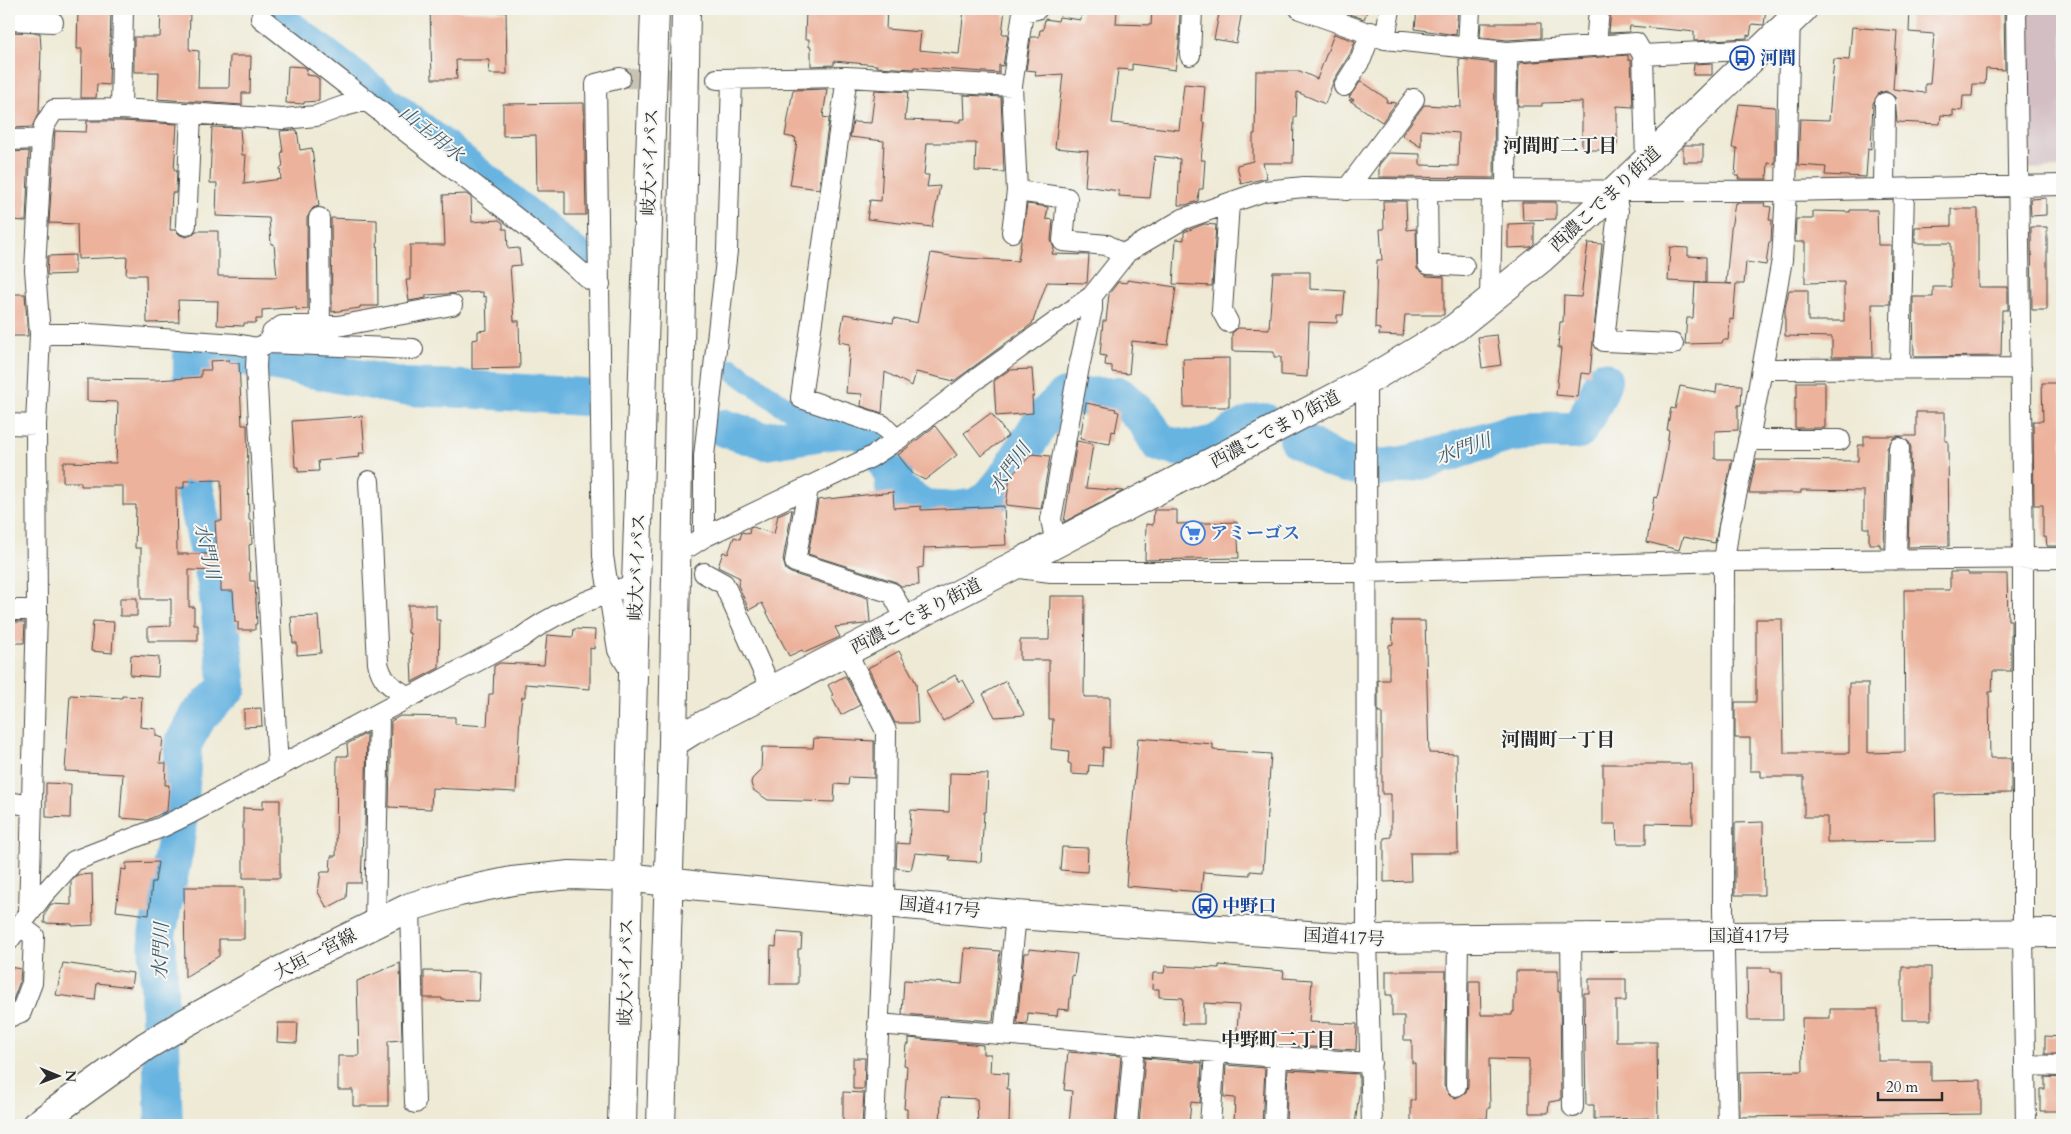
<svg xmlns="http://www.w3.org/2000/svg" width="2071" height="1134" font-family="Cardo,'Noto Serif JP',serif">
	<rect width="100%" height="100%" fill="#f6f6f2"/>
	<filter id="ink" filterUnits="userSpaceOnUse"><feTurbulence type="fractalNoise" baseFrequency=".02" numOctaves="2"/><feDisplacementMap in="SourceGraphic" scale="10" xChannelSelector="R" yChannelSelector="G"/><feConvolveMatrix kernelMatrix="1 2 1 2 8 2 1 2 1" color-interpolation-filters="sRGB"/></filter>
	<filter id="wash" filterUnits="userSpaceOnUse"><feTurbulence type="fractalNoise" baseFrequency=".0096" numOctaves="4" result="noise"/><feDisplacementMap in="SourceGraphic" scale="20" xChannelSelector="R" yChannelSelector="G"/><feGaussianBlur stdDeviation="1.12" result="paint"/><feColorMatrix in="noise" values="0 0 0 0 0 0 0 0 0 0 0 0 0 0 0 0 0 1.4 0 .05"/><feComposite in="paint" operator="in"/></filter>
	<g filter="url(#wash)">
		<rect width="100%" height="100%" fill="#eeead5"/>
		<path fill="#d2bec3" d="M2026,9h36v159l-40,1z"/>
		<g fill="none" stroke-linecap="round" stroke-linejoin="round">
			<path stroke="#68b4e1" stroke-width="22" d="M276,9l183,142 129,106
				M732,369l50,36 54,25"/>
			<path stroke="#68b4e1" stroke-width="38" d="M724,428l41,13 71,-11h23l17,10 17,36 1,12 30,20 31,2 21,-3 15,-10 13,-16 40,-64 21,-20 54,-1 25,22 15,25c16,4 34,9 51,3 19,-7 33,-23 54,-24
				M1298,440c14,7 29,19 44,23 55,15 105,-12 156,-26 25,-8 54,-6 80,-6 11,-16 19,-32 25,-51
				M164,1125l-7,-190 18,-87 5,-43 3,-61 16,-29 29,-28 -11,-99 -24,-107 -2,-23 1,-106 64,6 147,29 61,2 119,8"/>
		</g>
		<g id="blocks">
			<path fill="#ecb29b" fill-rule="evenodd" d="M78,9h33l-2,76 -12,-1 -1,14h-15l1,-49h-5z
				M161,9l29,1 -1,38 1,2 9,1 -1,37h31l1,-32h21l-1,37h-8v12l-84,-6 1,-27h-25v-35h26z
				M430,9h28v2l48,1 1,62h-18l1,-14h-34l1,19h-25z
				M806,9h81l-1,20 35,3 -2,18 40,4 5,-45h41l-3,25h6l-5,32 -4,-1v8l-85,-6v2l-37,-2v-2l-43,-4v4l-23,1v-19h-2v-8h-4z
				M1082,9h35l-1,15 35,1 1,-16h28l-1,35 -4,26 -43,-6v6l-14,-1 -6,54 67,7 5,-46 21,2 -3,36 3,1 -4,37h4l-2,29h-4l-1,12 -12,4h-8l2,-46 -25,-3 -5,42 -31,-2v-5l-34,-5 3,-35 -33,-3 8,-74 -28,2 1,-5 -10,-1 5,-33h8l1,-7h3l2,-11 13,2 1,-4 22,3z
				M1220,9l22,2 -6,32 -22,-4z
				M1340,9h28l-4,10 -24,-8z
				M1417,9h41l-2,26 -41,-6z
				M1611,9h155l-2,16 -12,-1 -2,12 -3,-1v3l-53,3v-9l-8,-1 -56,-5 -1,6 -20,1z
				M1910,9h94l1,61 -19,-1 -1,15h-12l-1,12h-9l-1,15 -9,-1v6l-12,-1 -1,9 -43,-2 -2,-25 -9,-6 -7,2 -6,10 -2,46 -3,-1 -2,29 -41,-2 1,-8 -28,-2 2,-46 29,1 5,-61 15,1 3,-33 45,4 -4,58 32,4v-9h5l4,-50 -25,-2z
				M1481,23h60v15l-34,2 -27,-3z
				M9,32l31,1 1,15 -2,64 -7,15 -19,1 -1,-50h-3z
				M1334,34l21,7 -5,13 -16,26 -9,24 -28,-12 -1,25h-2l-1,46h-30l4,15 -26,6 -4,-19 16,-4v-27h2l1,-63h44l17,8z
				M1628,55v5h3l2,47 -16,-1v39h-2v5h-33v-48l-40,1v3h-24l1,-43z
				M1459,59l36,4 -1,115 -115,-1v-12l10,-12 31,1v11l38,1 1,-33 -38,-3v17l-19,-12 22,-30 37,2z
				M1712,63v12h-19l1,-11z
				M288,66l16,1 3,2 -1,6 9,1 4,3v22l-15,1v2l-18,-1z
				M1361,81l26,18 -1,3 10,1 -14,19 -33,-22h5l-5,-3z
				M827,89l-4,28 6,1v2l-10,69 -29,-4 7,-43h-2l1,-4 -11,-2 8,-46z
				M875,90l33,2 -3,28 56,2v-3h4l-1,-24 37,2 3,75 -29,-1 1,-28h-49l-3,32h5l-2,12 13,-1 -8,41 -65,-8 3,-19 11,1 3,-60 -34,-4 3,-15 18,1z
				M584,103l2,112h-21v-24h-28l-1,-56 -33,1v-32z
				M1739,104l36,3v57l-7,-1 -1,16h-29l1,-3h-4l2,-28h-5z
				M87,121h34l56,3 -3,46h3l-1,23h-4l-2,37h5l5,5 6,2 6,-2 4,-4h22v45l59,1 -3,-33h-3l-2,-26 -53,-2 1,-33h-7l2,-56 28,1 2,27h4l-2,29 37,-5 -1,-11 3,-1 -2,-14 2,-1 -3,-21 17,-1 3,20 12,-2 7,58 -6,2 -6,10 1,91 -12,1v-3l-34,3v9h-6v4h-12v3l-27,-1 1,-24 -40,-1 1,22 -32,1 -1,-48h-20l1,-18 -49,2 -1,-35 -28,-1 6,-92 31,1z
				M1685,145h18v17h-20v-15z
				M29,151l-3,70 -17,-1v-55h2l1,-13z
				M466,194l5,3 1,25 27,-2 4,3v6h4l1,20 11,-1 2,17 -11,1 4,55h5l1,47 -48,1v-29l6,-1v-8l9,-1 -1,-34 -3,1v-5l-57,3v3l-17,3 -3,-21h4v-35h35l-2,-50z
				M2046,198v17l-15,1 -1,-17z
				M1383,201h23l1,29 9,-1 1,40 10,7 17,1v38h-39l-2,21 -24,-1 1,-6 -5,-1 2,-68h5l-2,-31h4z
				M1522,202h34v17l-33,1z
				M1735,203h30l-1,3 7,1 -2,13h3l-1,22h-2l-3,23 -20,-3 -2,22h-8l-3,36 -3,-1 -2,21h-5l-1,3 -37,1 2,-26h6l2,-35 37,1 -6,-1 5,-54z
				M1027,204l21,3 -2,12 7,1 -2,20 3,8 -2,6 37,1 -2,28 -40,-1 -15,42 -78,57 -38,-9 -4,14 -27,-14 -3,41 -21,-7 1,-12 -16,-1 4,-49 -11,-2 5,-28 49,9 1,-5 23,5 14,-70 33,5 54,3z
				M1951,209h27v78h30v23h-6l-1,46 -87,1 -1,-60h20v-10h18v-44h-36v-16l36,-1z
				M1850,210h27l1,35h13l-1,59h-18l1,53h-41v-20l-47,-1v-28l4,-18h19v31h36v-39l-39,1v-41h-10l1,-23h17v-8l37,1z
				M331,218l46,2 1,86h-18v2l-28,4z
				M1534,223v21l-3,3 -23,1v-24z
				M1204,224l12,1 -4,61 -39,-2 3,-45 8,1v-8z
				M2031,227h16v83h-15z
				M1588,243l14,1 -12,130 -9,-1 -3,24 -22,-2 5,-47h-3l2,-26h3l1,-26 17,1z
				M1670,247l18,1v8l18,1v26l-38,-2z
				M75,255v19l-28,1 1,-19z
				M1273,272h37v17l35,2 -2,24h-6v8l-28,-1 -2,55 -26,-2v-18h-7v-5l-42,-1v-18l6,-5 31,1z
				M1127,280l49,7 -8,58 -36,-4 -3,33 -17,-2v-6l-7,-1 1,-9 -6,-1 3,-34h3l3,-27 9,-12 9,1z
				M9,294h16l3,42h-19z
				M1497,335l4,30 -19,3 -4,-31z
				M1229,358v49h-45l-1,-48z
				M229,360v3h10l3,62h5l2,95h2l1,24 -3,1 1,36h5l2,43h-2v6h-17v-8h-3l-2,-31h-12v-20l-32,-1v37h5v18h4v16h-50v-14l23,-1v-27h-30v-51h-6l1,-43h-13v-19h-42v-4h-18v-20l53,1 2,-61 -31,-1v-22l70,1 44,-3v-7h10l-1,-9zM221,480l1,41h-7l2,33h-40l-1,-66h8v-7z
				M1032,369l2,28 -2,-1 1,17 -37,3 -2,-35 15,-11z
				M1797,382h28v46h-30v-30l2,-1z
				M2042,383h20v163h-15l-1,-9h-3v-32h-9l-1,-84h10z
				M1717,384l25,1 -1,20h-3v25l-23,1v28h17l-17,84 -32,-6 -4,13 -32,-8 7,-45 3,1 9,-43 3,-25h-2l4,-22 4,1 5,-23 36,7z
				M1086,403l30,6 -1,2 4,1 -4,20 -3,-1 -2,13 -30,-5z
				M1916,412h29v29h3l1,105 -41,1 3,-99 -2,-6 -9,-6 -7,2 -6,10 -3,99h-4v-3h-11v-16h-5v-37l-63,-1v3h-52l7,-33 102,1v-16h6v-9h52z
				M991,413l17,23 -27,20 -17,-23z
				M362,416l3,37h-6l1,4 -42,4 1,10 -21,1v-5h-3l-3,-46z
				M935,426l22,29 -32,25 -12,-6 -15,-19z
				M1077,441l16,3 -7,44 37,3 -59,31z
				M1032,454l18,2 -9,53 -35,-4 4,-28z
				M893,492l1,16 27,-2v4l83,-4 2,39 -82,3 -1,19 -5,1 1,17 -18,1 -5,-4 -88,-28 10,-54z
				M789,510h3l-9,50 3,10 5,3 77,25 2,24 -5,2 -30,3 5,10 -36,16 -2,-3 -13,6 -27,-53 -13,7 -11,-25 2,-7 -22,-11 5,-15 5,2 6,-17 6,2 2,-7 7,2 1,-6 3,-1 21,7 4,-19z
				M1154,510h23v14l60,-2 2,36 -94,2 1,-36 7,1z
				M1950,572h18v2h39l1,46h3v51h-18l-1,21h-3l1,66h21v35l-76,1 1,47 -109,1v-25h-23v-40h-43v-6h-11v-33h-15v-36h21v-83h26l2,134h65v-70h19v70l37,-1 -1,-162h46z
				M1050,596h35l-1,101h26v51l-7,-1 -1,19 -13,-1 -1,10 -17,-1v-10l-3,-1 1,-12 -18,-2 2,-30h-4v-59h-29v-20h29z
				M120,598h17v18h-17z
				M408,605h28v15h4l-1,48 -27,14 -2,-49h-2z
				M318,616l3,37 -24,2v-12h-4l-2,-26z
				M93,621l21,1 -2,31 -21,-2z
				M1392,621h33l4,132 28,1 1,99h-48l1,28 -27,1v-44l7,-1v-43h-9v-82h-4v-32h11v-35l4,-1z
				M9,622h16l-1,21h-15z
				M574,629l21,1 -1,19 -4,-1v41l-65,-5v13h-3l-2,16 -4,79 -84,-4 -1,21 -42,-2 2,-86 9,-5 55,1v7l32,2 2,-32h4l1,-28 6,-3 44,2 3,-30 26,2z
				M899,651l17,32 2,40h-23l-27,-55z
				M131,655l28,2 -1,20 -28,-2z
				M955,675l4,7 4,-2 12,22 -32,19 -17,-29z
				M845,676l15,29 -19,10 -10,-19 2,-1 -5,-10z
				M1006,681l19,34 -30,2 -12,-23z
				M70,695l52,3v-2l20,1 -2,30 16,2v7l7,2 -3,25h6l-1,22h4l-2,26 -20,9 -27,-2 3,-44 -58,-3z
				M261,708l1,18 -18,1v-18z
				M367,733l-2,93 -2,7 -2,50h-14l-1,15 -19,10 -9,-16 3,-20h9l1,-16h5l1,-100h11l-1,-12z
				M814,738l60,3v37l-25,-1 -1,8 -13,-1 -1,18 -66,-2 -15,-10 -2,-7 1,-4 9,-9 1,-23 51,1z
				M1138,738l75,6v6l58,4 -8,118 -13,-1v4l-47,-3 -2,20 -75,-6z
				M1603,764h89l1,60 -47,-1v21h-29l-1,-20h-13z
				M950,773l38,1 -2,38h-2l-3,50 -32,-2 1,-4 -35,-3 -4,17 -15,-2 1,-25 12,1 2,-34 38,2z
				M46,783l25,1 -1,34 -24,-1z
				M263,800h17v78h-37v-70l20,1z
				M1763,822l1,73h-29v-72z
				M1062,847l26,1 -1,24 -27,-2z
				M158,862l-3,20h-3l-3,33 -33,-4 5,-42 5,1v-7z
				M92,874l1,51 -21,1v-2l-28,-1 1,-10 6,-9 20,1v-23l6,-7z
				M184,887h60v52h-25v17l-34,21z
				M777,932l25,2 -1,15h-3v35h-28l1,-38 5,1z
				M965,948l35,3 -7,70 -91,-7 2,-34 58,4z
				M1029,949l48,5 -3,22 -2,-1 -3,35 -11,-1 -1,7 -29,-3 -1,11 -10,-1 7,-70h5z
				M63,963l70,10 -2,14 -34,-4 -2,17 -39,-5z
				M400,963l2,77 -14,1v65h-35v-16h-15v-34h21l-2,-75z
				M1219,965l65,6 -1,7 29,2 -3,42 48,2 -1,26 -120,-8 3,-37 -35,-2v21h-22l1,-26 -24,-1v-8h-7l1,-16h11l1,-7 54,2z
				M9,967l12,2 -1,12 -8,22 -3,1z
				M1902,967h29v53h-29z
				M1747,968h24v4h11l1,48h-35z
				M424,971l56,1 -1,29 -37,-1v-2h-18z
				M1386,971h60l-2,115 6,10 6,2 10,-6 2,-6 1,-105h11l1,34h31v-3h2v-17h2v-24h42v21h2l1,108 -12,2 -1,11h-19v-53l-40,-1 1,49h-2l-1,11h-14v4l-62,-1v-22h4v-37h-3v-23h-8v-24h-12v-21h-6z
				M1589,979h37v22h-10v41h41l1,76 -64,1v-14h-8l-2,-112h5z
				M1830,1009h48v52h53v20l50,-1v34l-241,3 -1,-45 64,-1 -1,-53h28z
				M278,1023h20l-1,20 -20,-1z
				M2045,1036l17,1v17h-17z
				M909,1038l74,7v9h8l-1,18 18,1 -1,16h3l-1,36h-31l-1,-26 -36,-2 -1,28h-33v-16h-3l3,-43 -3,-1 2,-20 3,-1z
				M1068,1052l53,4 -6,69h-46l3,-34 -8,-1z
				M853,1058h12l-1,31h-11z
				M1145,1058l57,5 -2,40 -9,-1 -2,23h-50z
				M1226,1065l39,3 -3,57h-28l1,-27 -11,-1z
				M1288,1070l71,4v19l-4,32h-69z
				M2045,1077l17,1v33h-22v-22h5z
				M843,1092l21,1 -2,32h-19z"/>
		</g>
	</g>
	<g filter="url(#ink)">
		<use href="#blocks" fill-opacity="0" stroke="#484844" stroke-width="1"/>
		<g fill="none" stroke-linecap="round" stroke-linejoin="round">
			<path stroke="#c7c4b3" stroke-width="20" stroke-dasharray="20 10" stroke-linecap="butt" d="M620,78l97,1"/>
			<g stroke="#484844" stroke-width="22">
				<path id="street" d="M1300,9l85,30 122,13 -1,139
					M2016,9l7,549v375l3,192
					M261,18l277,217 51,44 11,5
					M9,20l44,2
					M1385,39l5,-30
					M1468,46l2,-37
					M1596,46l3,-37
					M1507,52l129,-9 7,12 119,-6
					M1190,55l2,-46
					M1643,55l3,106
					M847,77l-46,321 81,27 15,15
					M620,78l-24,6 7,472 15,94 15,25
					M717,79l130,-2 165,9 5,105 50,7 -4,43 44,4 17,11
					M1012,86l11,-74 14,-3
					M1344,86l17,-27 10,-27
					M121,109l2,-100
					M42,139l2,-13 10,-16 67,-1 162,10 33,-3 28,-10 23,-6
					M9,140l33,-1 -7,131 5,64 -4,91 1,185 -8,303
					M1884,189l1,-86
					M1346,190l68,-91
					M1427,190l1,74 36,2
					M1615,191l3,20 -14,130 69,3
					M319,218l1,108
					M186,225l5,-111
					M1012,232l5,-41
					M1490,300l2,-109
					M1228,322l-6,-11 7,-108
					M40,334h49l147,10 21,4 -1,19 22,401
					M268,343l145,6
					M257,348l11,-5 4,-10 10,-7h56l114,-21
					M1900,368l4,-179
					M1762,369l259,-1
					M1366,381l1,558 5,186
					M9,424l27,1
					M1748,440h92
					M369,481l9,182c5,21 14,23 30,34
					M808,488l-13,74 97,31 15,28
					M704,537v-81l23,-205 5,-172
					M1056,544l-5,-25 28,-152 13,-58v-13
					M676,546h14l14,-9 167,-80 26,-17 78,-60 117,-84 35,-44 56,-33 81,-28 40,-4 123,3 359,1 276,-6
					M1896,560l3,-112
					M1011,567l40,5h315l358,-11 338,-3
					M704,573l20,11 48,107
					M9,610h28
					M846,651l40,80 -2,171 -10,223
					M9,802l23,4
					M410,907l5,196
					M375,923l4,-209
					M1571,936l2,171
					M9,940l34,-45 31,-34 88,-34 29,-14 330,-175c33,-26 75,-42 115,-54
					M9,1017l12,-5 11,-29 2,-47 -15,-11
					M878,1024l399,33 94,6
					M1004,1034l12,-119
					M2025,1065l37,1
					M1456,1086l2,-148
					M1127,1125l7,-80
					M1210,1125l5,-73
					M1274,1125l3,-68
					M1728,1125l-5,-215 1,-349 5,-34 22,-98 31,-169 4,-69 4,-178"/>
			</g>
			<g stroke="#484844" stroke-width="30">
				<path id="secondary" d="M673,743l19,-12 319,-164 361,-189 83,-50 87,-70 73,-67 188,-182"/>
			</g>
			<g stroke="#484844" stroke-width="30">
				<path id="primary" d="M36,1125l110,-79 39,-23 94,-52 131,-64 49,-15 53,-11 58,-6 58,2"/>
			</g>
			<g stroke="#484844" stroke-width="30">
				<path id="highway" d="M628,877l72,9 316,29 351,24 695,-6
					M622,1125l11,-450 22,-666
					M661,1125l12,-382 13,-734"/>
			</g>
			<use href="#street" stroke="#fff" stroke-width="20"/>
			<use href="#secondary" stroke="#fff" stroke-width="28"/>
			<use href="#primary" stroke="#fff" stroke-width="28"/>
			<use href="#highway" stroke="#fff" stroke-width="28"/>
		</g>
	</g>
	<defs>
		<g id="bus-ring" transform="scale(1.25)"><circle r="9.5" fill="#f6f6f2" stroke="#1a4fb4" stroke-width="1.5"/><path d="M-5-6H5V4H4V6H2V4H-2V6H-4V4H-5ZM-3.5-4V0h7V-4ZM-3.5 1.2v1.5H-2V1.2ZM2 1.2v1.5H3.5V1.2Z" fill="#1a4fb4"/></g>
		<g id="supermarket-ring" transform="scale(1.25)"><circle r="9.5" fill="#f6f6f2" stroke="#3f7fe0" stroke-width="1.5"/><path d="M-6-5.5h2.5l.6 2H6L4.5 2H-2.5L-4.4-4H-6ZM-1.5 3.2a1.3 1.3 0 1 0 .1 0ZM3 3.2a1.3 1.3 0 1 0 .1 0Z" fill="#3f7fe0"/></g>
	</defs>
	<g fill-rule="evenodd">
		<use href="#bus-ring" x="1742" y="58"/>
		<use href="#supermarket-ring" x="1193" y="533"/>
		<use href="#bus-ring" x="1205" y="906"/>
	</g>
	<g text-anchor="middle" stroke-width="4" stroke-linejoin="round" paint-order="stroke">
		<g font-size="18" font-weight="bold" fill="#164399" stroke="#f6f6f2" text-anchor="start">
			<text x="1760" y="64">河間</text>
			<text x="1222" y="912">中野口</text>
		</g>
		<g font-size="18" fill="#2b2b2b" stroke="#f6f6f2">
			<text transform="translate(650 162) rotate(-88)" y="6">岐大バイパス</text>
			<text transform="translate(1605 199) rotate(-43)" y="6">西濃こでまり街道</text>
			<text transform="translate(1275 429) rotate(-28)" y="6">西濃こでまり街道</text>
			<text transform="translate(637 567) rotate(-88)" y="6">岐大バイパス</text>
			<text transform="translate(916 616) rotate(-27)" y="6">西濃こでまり街道</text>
			<text transform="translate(940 907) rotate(6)" y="6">国道417号</text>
			<text x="1749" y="942">国道417号</text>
			<text transform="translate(1344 937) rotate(3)" y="6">国道417号</text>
			<text transform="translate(315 954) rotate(-27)" y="6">大垣一宮線</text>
			<text transform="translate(626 972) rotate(-89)" y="6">岐大バイパス</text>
		</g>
		<g font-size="18" font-weight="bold" fill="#366cbe" stroke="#f6f6f2" text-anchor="start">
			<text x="1210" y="539">アミーゴス</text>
		</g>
		<g font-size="19" font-style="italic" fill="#405b6b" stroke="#f6f6f2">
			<text transform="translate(432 133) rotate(39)" y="7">山王用水</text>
			<text transform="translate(1463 448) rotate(-19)" y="7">水門川</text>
			<text transform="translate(1009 468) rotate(-55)" y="7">水門川</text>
			<text transform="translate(208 551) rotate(77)" y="7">水門川</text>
			<text transform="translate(160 951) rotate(-88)" y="7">水門川</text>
		</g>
		<g font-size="19" font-weight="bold" fill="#2b2b2b" stroke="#f6f6f2">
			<text x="1560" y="152">河間町二丁目</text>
			<text x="1558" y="746">河間町一丁目</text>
			<text x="1278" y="1046">中野町二丁目</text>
		</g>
	</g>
	<rect width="2071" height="1134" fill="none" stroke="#f6f6f2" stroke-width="30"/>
	<g transform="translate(58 1076) rotate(91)" stroke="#f6f6f2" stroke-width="4" paint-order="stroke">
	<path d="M0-4L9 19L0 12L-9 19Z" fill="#2b2b2b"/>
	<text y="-8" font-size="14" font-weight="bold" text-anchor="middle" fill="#2b2b2b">N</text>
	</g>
	<path d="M1878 1092v8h64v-8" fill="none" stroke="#2b2b2b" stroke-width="2.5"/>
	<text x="1886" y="1092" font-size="15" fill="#2b2b2b" stroke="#f6f6f2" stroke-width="4" paint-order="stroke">20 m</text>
</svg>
